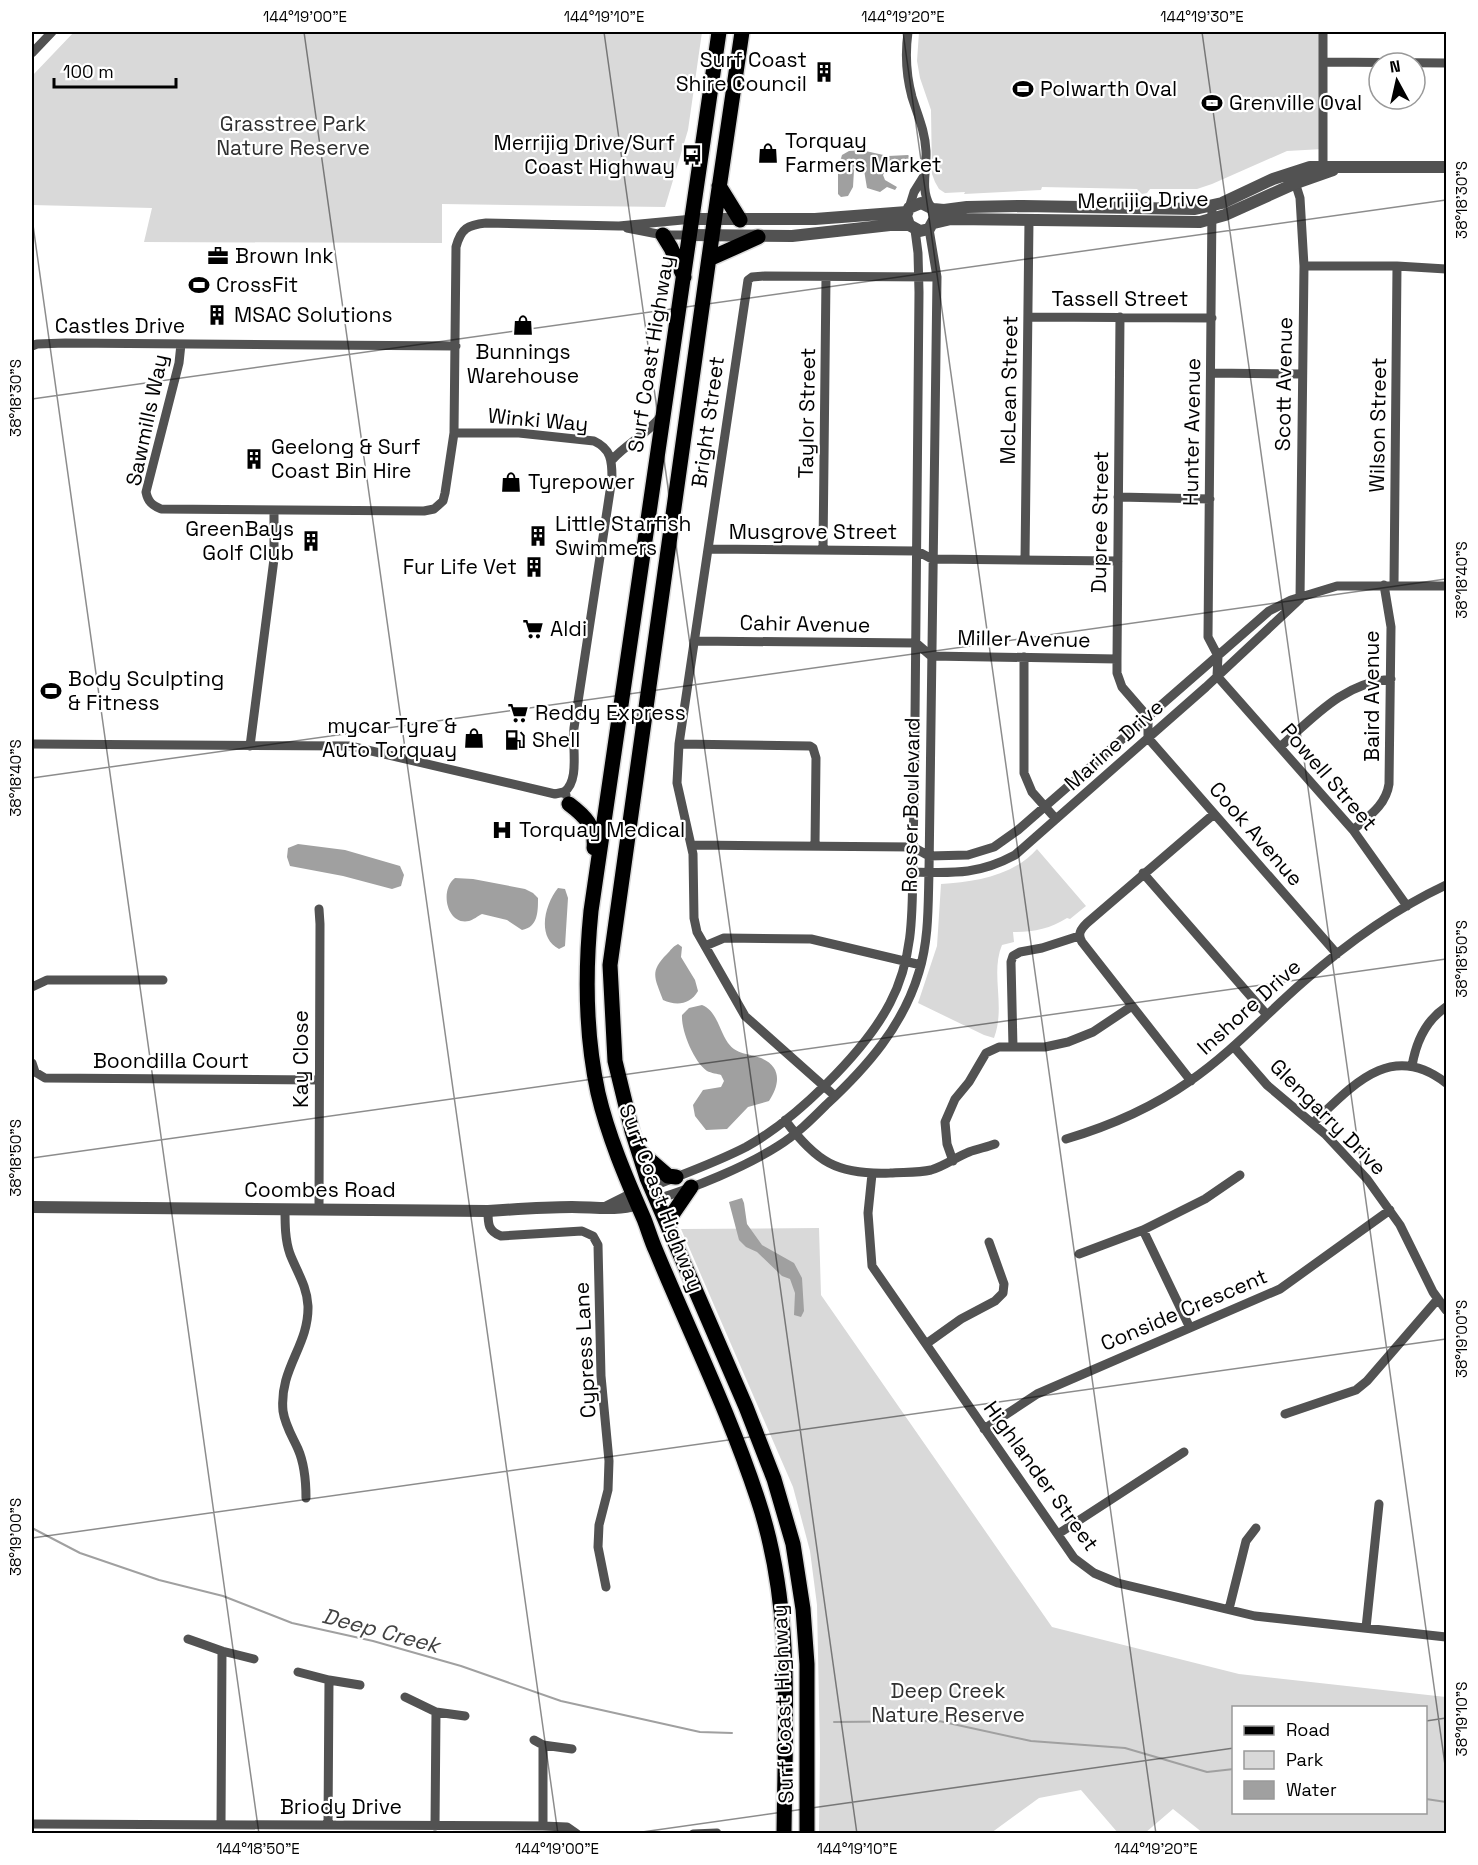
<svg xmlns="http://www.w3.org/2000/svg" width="1478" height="1865" font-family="'Space Grotesk',sans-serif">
	<rect width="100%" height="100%" fill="#fff"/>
	<path fill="#d9d9d9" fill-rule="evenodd" d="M74,32h628l-14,98 -23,77 -223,-3v39l-298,-1 8,-34 -120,-3v-129z
		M919,32h403l1,117 -36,2 -75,33 -15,5h-47l-3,4 -5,1 -5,-5 -95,-2 -1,3 -77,4 1,-2 -20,1 -6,-4 -4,-7 -3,-8 -1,-64 -11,-32 -3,-17z
		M1037,849l49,57 -16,13 -3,-1c-17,11 -34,14 -54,14l1,10 -12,3c-12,29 4,61 -8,93l-10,-3 -66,-32 19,-57 4,-62c34,-2 72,-8 96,-35z
		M819,1228l2,67 231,332 187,47 207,23v136l-135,1 -30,-3 -16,3 -62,-1 -30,-24 -28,24h-27l-37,-43 -42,8 -48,35h-172l1,-84 -3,-144 -7,-54 -17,-64 -112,-258zM1234,1708h192v104h-192z"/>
	<path fill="#a0a0a0" d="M861,150l27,6 20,-1 3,3v4c-12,2 -22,2 -28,13l2,5 12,7 -2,3 -8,-3 -7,5 -13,-4 -3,-18 -5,-3 -5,3 -1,17 -5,9 -7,1 -3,-3v-26l4,-13 7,-4z
		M298,844l47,6 55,16 4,9 -3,11 -9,3 -49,-13 -53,-10 -3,-9 1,-9z
		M455,878l18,1 52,10 8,4 5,5c0,14 0,29 -16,32l-15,-10 -25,-6c-4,2 -9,6 -13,7 -22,5 -30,-31 -14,-43z
		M558,888l7,1 3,9 -3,48 -6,3c-23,-12 -14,-45 -1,-61z
		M678,944l4,3 -1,10 14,23 3,11c-8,14 -22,15 -35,9 -8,-22 -14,-28 4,-46 4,-4 5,-7 11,-10z
		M702,1005c15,6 17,25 26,38 9,12 20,10 33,15 22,9 18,28 8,43l-21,6 -21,22 -21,1 -11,-14 -2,-11 10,-15 18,-3 3,-6 -3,-6c-3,-1 -10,-2 -14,-4 -13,-9 -26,-40 -25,-56l7,-7z
		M742,1198l2,5 3,21 15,21 32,18 8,15 2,33 -3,6 -7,-2 1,-22 -5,-14 -8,-3 -25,-24 -11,-5 -7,-7 -10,-38z"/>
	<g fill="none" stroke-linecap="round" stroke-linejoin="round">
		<path stroke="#a0a0a0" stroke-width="2" d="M32,1528l48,25 79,27 64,16 69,27 81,18 88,25 100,35 139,31 32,1
			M834,1722l105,-1 92,20 94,7 82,24 27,-3
			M1426,1799l20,3"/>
		<g stroke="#dbdbdb" stroke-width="18">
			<path id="primary" d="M719,32l-128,879c-6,60 -6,122 7,182 10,43 28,85 46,126 4,10 7,21 12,32 34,82 74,163 102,249 36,108 27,221 26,334
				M742,32l-30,204 -102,729 5,96 17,70 15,47 99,229 28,72 19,65 10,65 4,55v170
				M719,186l21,34
				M663,235l8,13 13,29
				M709,259l49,-22
				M569,804c16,12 27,23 25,44
				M638,1150l30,26 8,1
				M667,1222l24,-35"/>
		</g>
		<path stroke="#525252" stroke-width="9" d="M908,32c-3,22 -2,43 4,65 6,19 13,34 14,54 1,20 -6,37 4,55
			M1323,32v134
			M32,53l20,-21
			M1323,62l123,1
			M1294,179l6,19 4,68 -4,333
			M1212,206l-4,431 10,19 -1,20 136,154 54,76
			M909,208l5,-16 10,-16
			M627,228l36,7h27
			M1304,266h93l49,3
			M1028,317l184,1
			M1120,317l-3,342v14l5,14 26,30v21l189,216
			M181,344l-2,19 -33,129c2,10 6,13 15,17l263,2 10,-2 9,-8 2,-8 9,-60 2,-186c5,-19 12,-22 30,-24l133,3 74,-7
			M32,346l5,-2 28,-1 391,3
			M1211,373l91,1
			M454,433h65l75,8c17,8 18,19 18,37l-38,250c-2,20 6,53 -10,64l2,3
			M612,460c15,-17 36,-26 49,-44
			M1118,497l92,2
			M708,549l209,2 15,8 186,2
			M823,550l3,-273
			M1025,560l4,-340
			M1394,585l3,-319
			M694,641l222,2 15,13 186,3
			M1024,657v116l8,19 24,27
			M32,744l318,2 205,48 9,-2
			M679,744l131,2 3,2 3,10 -1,88
			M250,746l24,-187v-49
			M1280,747c34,-30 63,-64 111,-68
			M1353,830c16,-14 33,-25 36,-46l2,-157 -7,-42
			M692,845l221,2 16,9 39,-1 26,-8 24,-17 251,-219 22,-11 46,-14h109
			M913,872c40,1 65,3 102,-17l191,-168 94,-88
			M1143,873l124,142
			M705,946l19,-8 87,1 110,26
			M32,987l15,-7h116
			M1013,1047l-2,-85 2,-6 7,-4 22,-4 37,-12
			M1234,1047l33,38 58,49 42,45 33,46 33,67 13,18
			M32,1063l3,9 10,6 274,2
			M1412,1066c4,-24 13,-45 34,-59
			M1191,1081l-109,-139c-5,-8 -1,-13 5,-19l127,-109
			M835,1096l-90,-80 -48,-84 -3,-14 -1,-64 -16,-71 2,-39 69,-464 4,-3 13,-1 172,1
			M785,1120c31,42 52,55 105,53 13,-1 28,0 41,-3 14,-4 25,-13 38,-18 8,-3 18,-5 26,-8
			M1313,1123c39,-37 78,-83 133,-40
			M1066,1139c44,-13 87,-32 124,-58 42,-29 75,-66 113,-99 43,-38 92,-73 143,-97
			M953,1161l-6,-17 -2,-22 10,-23 14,-17 17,-29 13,-6h46l23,-5 25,-10 39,-26
			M872,1174l-4,39 4,53 202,292 20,15 24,10 137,33 191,21
			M651,1187c32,-13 64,-24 95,-40 49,-27 118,-94 144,-144 26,-49 22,-102 23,-156 1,-43 2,-85 2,-128 1,-143 3,-285 4,-427l-1,-39 -3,-23
			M657,1199c37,-11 88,-32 121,-53 18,-11 33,-26 48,-41 41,-38 77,-79 93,-133 10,-33 9,-66 10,-100l8,-595 -8,-48
			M285,1209c0,15 0,31 5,45 7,18 17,32 18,52 1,40 -29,62 -25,105 2,14 9,25 15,38 7,16 8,32 8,49
			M319,1209l1,-285 -1,-15
			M488,1211c0,13 0,20 13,25l81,-5 11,5 5,9 3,131 8,85 -1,29 -9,35 -1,22 8,40
			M1143,1230l62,-31 35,-24
			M1079,1254l64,-24 47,98
			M926,1344l35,-25 34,-18 8,-8 1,-9 -15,-42
			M1285,1414l71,-24 11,-9 70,-81
			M984,1429l53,-35 243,-105 110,-79
			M1058,1534l126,-82
			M1229,1609l17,-68 10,-13
			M1366,1628l13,-124
			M188,1639l34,12 32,8
			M298,1672l31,8 31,5
			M405,1697l31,15 29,4
			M534,1740l9,5 29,4
			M32,1824l511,2 24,1 10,7
			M221,1825l1,-174
			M328,1825l1,-145
			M435,1826l1,-114
			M543,1826v-81
			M693,1834l24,-1"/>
		<path stroke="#525252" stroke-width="12" d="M933,209l2,9 -6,11 -9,2 -11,-6 -3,-9 3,-8 12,-5 12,6 11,1 23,-3 56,-1 172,3 27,-6 51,-24 37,-12h136
			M693,219h122l92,-7
			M934,223l17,-4 249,3 25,-7 71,-32 37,-13
			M690,235l102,1 98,-11h19
			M32,1207l456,4c28,-2 56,-4 84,-4 22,0 45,4 65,-3
			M607,1207l26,-13"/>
		<use href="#primary" stroke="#000" stroke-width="15"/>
	</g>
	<path fill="none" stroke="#000" stroke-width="1.5" stroke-opacity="0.45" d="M304,32l254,1802M604,32l253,1802M903,32l253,1802M1202,32l244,1740M32,218l227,1616M32,399l1414,-199M32,778l1414,-199M32,1158l1414,-199M32,1538l1414,-199M1426,1721l20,-3M628,1834l606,-86"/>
	<defs>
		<g id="building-bare" transform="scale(1.62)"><path d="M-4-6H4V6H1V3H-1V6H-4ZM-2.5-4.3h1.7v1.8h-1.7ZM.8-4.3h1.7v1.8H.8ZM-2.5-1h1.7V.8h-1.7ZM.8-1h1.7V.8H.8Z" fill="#000" stroke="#fff" stroke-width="2.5" paint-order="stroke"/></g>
		<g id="stadium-bare" transform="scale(1.62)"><path d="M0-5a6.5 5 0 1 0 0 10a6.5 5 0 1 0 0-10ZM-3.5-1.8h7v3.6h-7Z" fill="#000" stroke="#fff" stroke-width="2.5" paint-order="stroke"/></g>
		<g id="shop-bare" transform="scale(1.62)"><path d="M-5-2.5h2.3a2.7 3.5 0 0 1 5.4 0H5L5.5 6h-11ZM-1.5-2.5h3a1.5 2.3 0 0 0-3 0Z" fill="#000" stroke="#fff" stroke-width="2.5" paint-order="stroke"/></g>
		<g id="bus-bare" transform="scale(1.62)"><path d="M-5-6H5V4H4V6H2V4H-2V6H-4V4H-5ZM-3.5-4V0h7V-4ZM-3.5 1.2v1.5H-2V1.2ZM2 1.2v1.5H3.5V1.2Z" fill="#000" stroke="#fff" stroke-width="2.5" paint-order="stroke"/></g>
		<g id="office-bare" transform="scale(1.62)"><path d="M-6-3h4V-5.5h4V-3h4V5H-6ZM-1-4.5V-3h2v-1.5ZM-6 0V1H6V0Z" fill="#000" stroke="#fff" stroke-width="2.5" paint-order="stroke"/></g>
		<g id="supermarket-bare" transform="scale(1.62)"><path d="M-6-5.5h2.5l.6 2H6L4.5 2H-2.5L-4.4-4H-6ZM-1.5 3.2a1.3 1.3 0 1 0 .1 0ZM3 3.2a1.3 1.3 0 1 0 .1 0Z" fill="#000" stroke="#fff" stroke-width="2.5" paint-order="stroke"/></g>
		<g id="fuel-bare" transform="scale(1.62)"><path d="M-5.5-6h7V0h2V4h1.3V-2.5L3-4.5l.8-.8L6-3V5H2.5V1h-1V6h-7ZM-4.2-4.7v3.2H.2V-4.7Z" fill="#000" stroke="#fff" stroke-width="2.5" paint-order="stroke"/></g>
		<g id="hospital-bare" transform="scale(1.62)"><path d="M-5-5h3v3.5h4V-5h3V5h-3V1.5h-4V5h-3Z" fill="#000" stroke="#fff" stroke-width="2.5" paint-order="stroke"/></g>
	</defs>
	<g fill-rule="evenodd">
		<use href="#building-bare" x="824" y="72"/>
		<use href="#stadium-bare" x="1023" y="89"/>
		<use href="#stadium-bare" x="1212" y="103"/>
		<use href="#shop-bare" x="768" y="153"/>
		<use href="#bus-bare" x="692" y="155"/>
		<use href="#office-bare" x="218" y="256"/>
		<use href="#stadium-bare" x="199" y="285"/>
		<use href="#building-bare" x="217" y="315"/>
		<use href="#shop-bare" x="523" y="325"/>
		<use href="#building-bare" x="254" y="459"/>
		<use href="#shop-bare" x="511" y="482"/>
		<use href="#building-bare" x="538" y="536"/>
		<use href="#building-bare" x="311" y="541"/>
		<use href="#building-bare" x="534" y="567"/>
		<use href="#supermarket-bare" x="533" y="629"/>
		<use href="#stadium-bare" x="51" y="691"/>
		<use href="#supermarket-bare" x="518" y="713"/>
		<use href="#shop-bare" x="474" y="738"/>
		<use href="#fuel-bare" x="515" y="740"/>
		<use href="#hospital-bare" x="502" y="830"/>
	</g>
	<g text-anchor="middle" stroke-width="4.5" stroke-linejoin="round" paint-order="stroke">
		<g font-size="21" fill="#000" stroke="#fff" text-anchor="start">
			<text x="807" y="67" text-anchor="end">Surf Coast<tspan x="807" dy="24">Shire Council</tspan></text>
			<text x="1040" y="96">Polwarth Oval</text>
			<text x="1229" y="110">Grenville Oval</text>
			<text x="785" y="148">Torquay<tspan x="785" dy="24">Farmers Market</tspan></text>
			<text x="675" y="150" text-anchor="end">Merrijig Drive/Surf<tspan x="675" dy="24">Coast Highway</tspan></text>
			<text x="235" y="263">Brown Ink</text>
			<text x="216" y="292">CrossFit</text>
			<text x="234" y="322">MSAC Solutions</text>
			<text x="523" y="359" text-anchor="middle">Bunnings<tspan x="523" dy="24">Warehouse</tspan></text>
			<text x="271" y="454">Geelong &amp; Surf<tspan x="271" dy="24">Coast Bin Hire</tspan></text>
			<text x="528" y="489">Tyrepower</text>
			<text x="555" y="531">Little Starfish<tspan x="555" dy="24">Swimmers</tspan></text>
			<text x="294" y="536" text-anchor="end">GreenBays<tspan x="294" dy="24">Golf Club</tspan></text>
			<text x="517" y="574" text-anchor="end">Fur Life Vet</text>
			<text x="550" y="636">Aldi</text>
			<text x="68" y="686">Body Sculpting<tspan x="68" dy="24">&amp; Fitness</tspan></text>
			<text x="535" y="720">Reddy Express</text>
			<text x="457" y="733" text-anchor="end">mycar Tyre &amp;<tspan x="457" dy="24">Auto Torquay</tspan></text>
			<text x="532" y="747">Shell</text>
			<text x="519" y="837">Torquay Medical</text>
		</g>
		<g font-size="21" fill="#303030" stroke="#fff">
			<text x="293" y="131">Grasstree Park<tspan x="293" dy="24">Nature Reserve</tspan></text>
			<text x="948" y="1698">Deep Creek<tspan x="948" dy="24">Nature Reserve</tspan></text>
		</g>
		<g font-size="21" fill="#000" stroke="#fff">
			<text transform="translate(1143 200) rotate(-1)" y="7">Merrijig Drive</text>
			<text x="1120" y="306">Tassell Street</text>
			<text x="120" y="333">Castles Drive</text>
			<text transform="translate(651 354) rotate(-81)" y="7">Surf Coast Highway</text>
			<text transform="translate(1284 384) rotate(-89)" y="7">Scott Avenue</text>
			<text transform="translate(1009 390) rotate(-89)" y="7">McLean Street</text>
			<text transform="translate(807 413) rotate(-89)" y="7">Taylor Street</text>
			<text transform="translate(147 420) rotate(-78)" y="7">Sawmills Way</text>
			<text transform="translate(538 420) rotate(5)" y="7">Winki Way</text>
			<text transform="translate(708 422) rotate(-82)" y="7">Bright Street</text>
			<text transform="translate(1378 425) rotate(-89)" y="7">Wilson Street</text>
			<text transform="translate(1192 432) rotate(-89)" y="7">Hunter Avenue</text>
			<text transform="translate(1100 522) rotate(-89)" y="7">Dupree Street</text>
			<text x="813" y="539">Musgrove Street</text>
			<text transform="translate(805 624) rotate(1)" y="7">Cahir Avenue</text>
			<text transform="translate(1024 639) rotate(1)" y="7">Miller Avenue</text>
			<text transform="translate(1372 696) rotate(-90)" y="7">Baird Avenue</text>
			<text transform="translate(1114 745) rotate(-42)" y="7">Marine Drive</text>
			<text transform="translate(1329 777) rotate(49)" y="7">Powell Street</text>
			<text transform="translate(911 805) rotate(-89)" y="7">Rosser Boulevard</text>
			<text transform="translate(1256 834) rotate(49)" y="7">Cook Avenue</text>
			<text transform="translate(1249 1007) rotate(-42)" y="7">Inshore Drive</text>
			<text transform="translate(301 1059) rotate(-90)" y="7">Kay Close</text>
			<text x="171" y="1068">Boondilla Court</text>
			<text transform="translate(1328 1117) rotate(45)" y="7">Glengarry Drive</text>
			<text x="320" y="1197">Coombes Road</text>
			<text transform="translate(661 1198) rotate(69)" y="7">Surf Coast Highway</text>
			<text transform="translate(1184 1310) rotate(-23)" y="7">Conside Crescent</text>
			<text transform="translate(585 1350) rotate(-93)" y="7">Cypress Lane</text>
			<text transform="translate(1041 1476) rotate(54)" y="7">Highlander Street</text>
			<text transform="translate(783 1704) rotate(-92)" y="7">Surf Coast Highway</text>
			<text x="341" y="1814">Briody Drive</text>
		</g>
		<g font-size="22" font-style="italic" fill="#414141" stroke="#fff">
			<text transform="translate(381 1630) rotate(15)" y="8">Deep Creek</text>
		</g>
	</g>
	<rect width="1478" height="1865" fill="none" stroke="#ffffff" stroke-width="66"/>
	<rect x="1232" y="1706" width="195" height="108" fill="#ffffff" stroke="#999999" stroke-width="1.5"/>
	<rect x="1244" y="1726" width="30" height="9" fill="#000000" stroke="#999999" stroke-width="1.5"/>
	<text x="1286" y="1736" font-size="18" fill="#000000">Road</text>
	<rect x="1244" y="1751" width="30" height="18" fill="#d9d9d9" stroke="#999999" stroke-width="1.5"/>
	<text x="1286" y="1766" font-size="18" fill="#000000">Park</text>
	<rect x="1244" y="1781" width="30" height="18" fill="#a0a0a0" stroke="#999999" stroke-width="1.5"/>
	<text x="1286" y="1796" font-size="18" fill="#000000">Water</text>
	<g transform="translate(1397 81) rotate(352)"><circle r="28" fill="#ffffff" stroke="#999999" stroke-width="1.5"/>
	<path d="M0-4.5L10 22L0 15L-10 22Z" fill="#000000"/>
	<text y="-9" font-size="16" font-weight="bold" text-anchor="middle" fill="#000000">N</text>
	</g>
	<path d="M54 78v9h122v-9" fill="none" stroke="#000000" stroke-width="3"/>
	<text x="63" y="78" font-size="18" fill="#000000" stroke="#ffffff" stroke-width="4.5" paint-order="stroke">100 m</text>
	<rect x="33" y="33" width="1412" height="1799" fill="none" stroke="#000" stroke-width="2"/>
	<g font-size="15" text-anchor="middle" fill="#000">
		<text x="305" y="22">144°19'00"E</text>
		<text x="604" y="22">144°19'10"E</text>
		<text x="903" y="22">144°19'20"E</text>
		<text x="1202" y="22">144°19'30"E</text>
		<text transform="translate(1462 200) rotate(-90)" y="5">38°18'30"S</text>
		<text transform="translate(16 398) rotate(-90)" y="5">38°18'30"S</text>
		<text transform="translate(1462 580) rotate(-90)" y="5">38°18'40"S</text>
		<text transform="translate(16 778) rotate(-90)" y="5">38°18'40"S</text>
		<text transform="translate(1462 959) rotate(-90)" y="5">38°18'50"S</text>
		<text transform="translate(16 1158) rotate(-90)" y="5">38°18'50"S</text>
		<text transform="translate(1462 1339) rotate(-90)" y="5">38°19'00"S</text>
		<text transform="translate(16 1537) rotate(-90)" y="5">38°19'00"S</text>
		<text transform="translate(1462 1719) rotate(-90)" y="5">38°19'10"S</text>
		<text x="258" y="1854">144°18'50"E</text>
		<text x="557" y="1854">144°19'00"E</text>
		<text x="857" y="1854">144°19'10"E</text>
		<text x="1156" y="1854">144°19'20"E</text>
	</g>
</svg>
